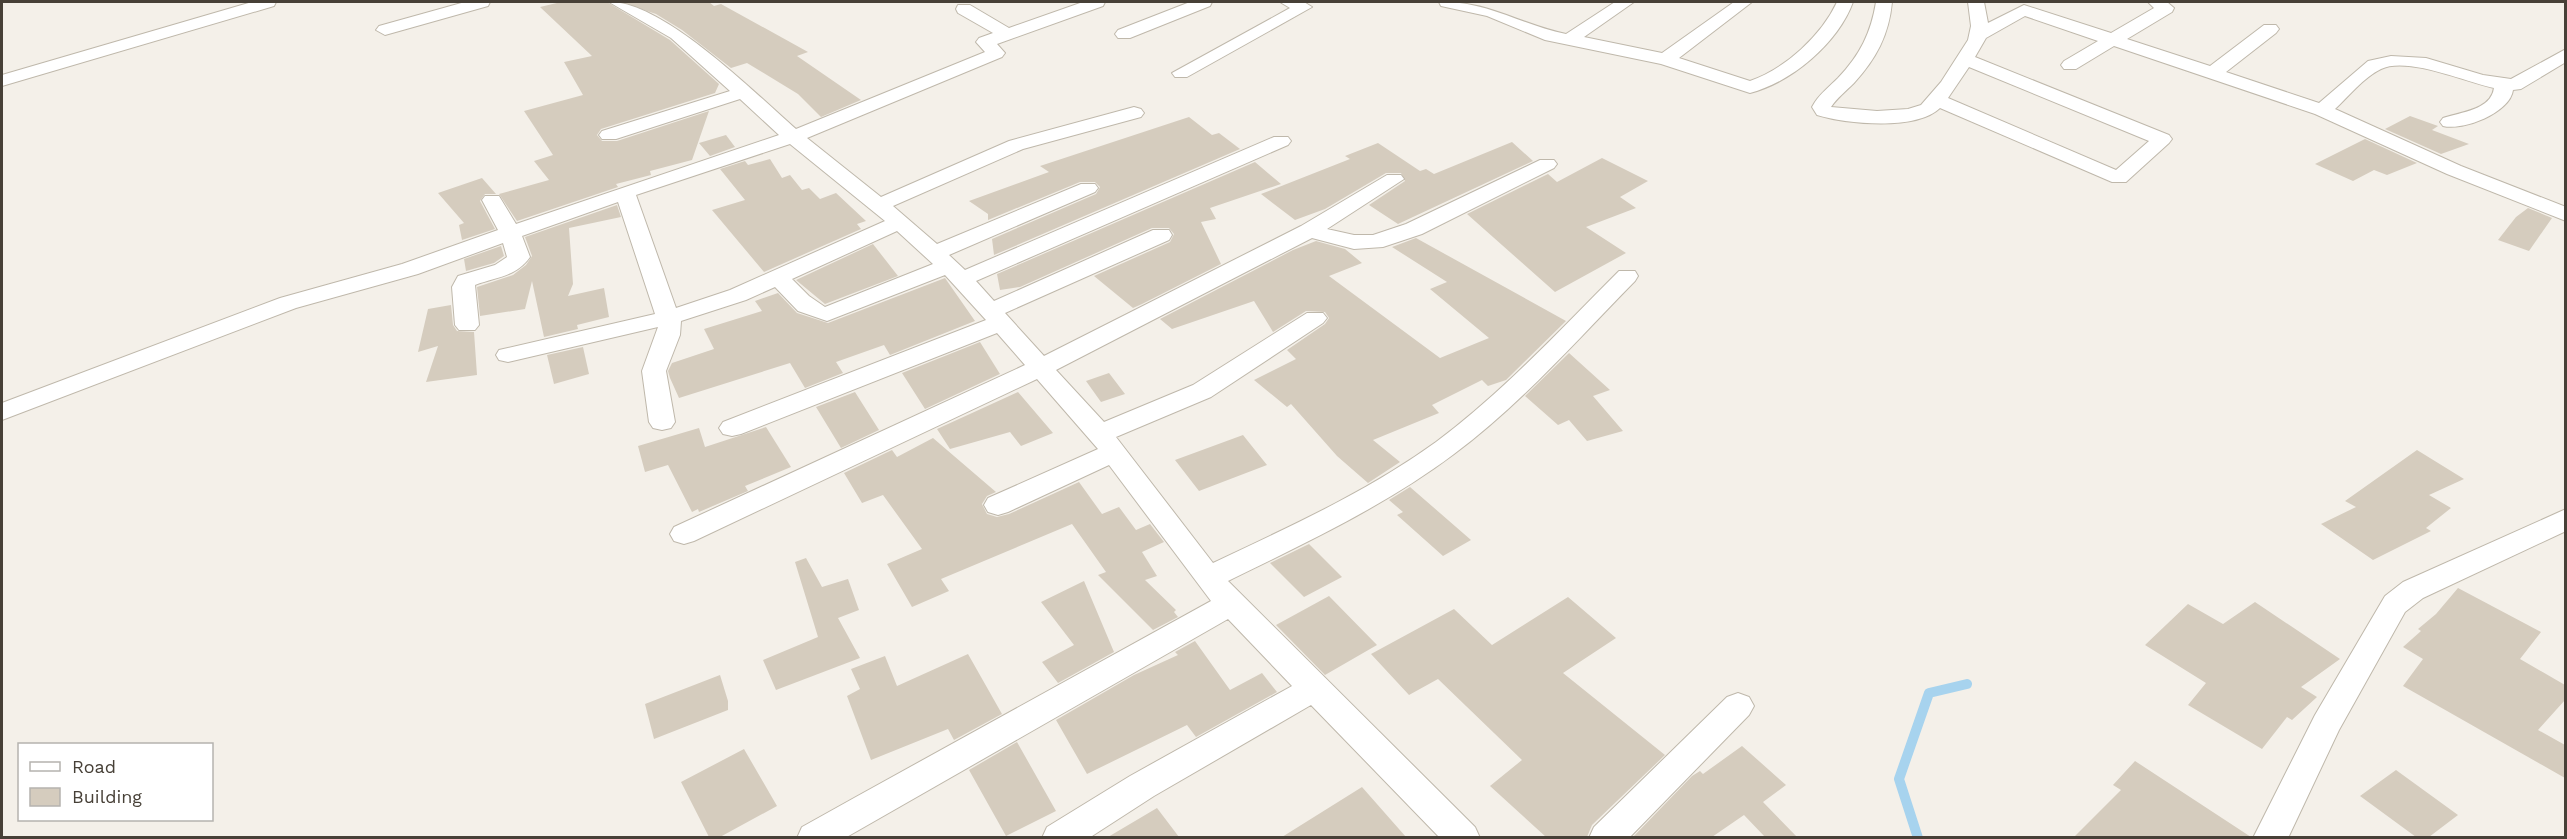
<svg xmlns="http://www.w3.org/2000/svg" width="2567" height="839" font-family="'Work Sans',sans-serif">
	<rect width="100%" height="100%" fill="#f4f0e9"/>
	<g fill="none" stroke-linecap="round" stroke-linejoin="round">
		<path stroke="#a7d3ee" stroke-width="10" d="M1918,838l-19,-59 30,-86 38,-9"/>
	</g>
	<path fill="#d5ccbe" d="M561,2h46l63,38 49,44 -4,9 -114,36 -4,6 5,6h15l92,-30 -17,49 -42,11 1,4 -35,9 2,3 -101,34 -18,-27 50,-14 -15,-19 19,-6 -29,-44 59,-16 -19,-33 28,-6 -52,-49z
		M620,2h89l5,4 7,-2 87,48 -11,4 64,44 -40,17 -23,-23 -51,-31 -16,5 -49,-38 -26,-16z
		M2410,116l28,10 -6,4 37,14 -28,10 -56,-25z
		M1189,117l23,18 7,-2 21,16 -246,106 -2,-16 104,-45 4,-7 -5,-5h-15l-92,38v-6l-19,-13 80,-29 -9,-6z
		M726,135l9,12 -25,9 -11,-13z
		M2365,139l52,24 -30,12 -13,-5 -21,11 -38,-17z
		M1512,142l21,19 -135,63 -29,-19 36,-24 -4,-8h-15l-61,36 -30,11 -34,-26 89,-35 -5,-3 33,-13 42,28 6,-2 8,5z
		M1602,158l46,23 -28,16 16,11 -50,19 40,26 -71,39 -88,-78 81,-40 9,8z
		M770,159l12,19 8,-3 12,15 7,-2 11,11 16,-6 30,28 -9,3 4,5 -97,43 -52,-62 33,-10 -25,-31 25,-8 3,4z
		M1255,162l26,22 -71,24 6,11 -15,3 20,42 -79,40 -9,4 -39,-32 76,-34 4,-8 -5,-6h-17l-132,59 -20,3 -3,-16z
		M482,178l14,16h-11l-5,7 15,28 -33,11 -3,-15 5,-2 -26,-30z
		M617,205l4,12 -52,11 4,56 -5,12 36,-8 5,29 -32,8 1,4 -34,8 -12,-56 -7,28 -45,7 -3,-29 36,-12 13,-10 6,-9 -7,-19z
		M2528,208l24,10 -23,33 -31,-11 18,-23z
		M1416,238l150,83 -60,59 -18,6 -6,-6 -50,25 7,8 -66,27 27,22 -32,21 -31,-27 -46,-52 -4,3 -33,-27 42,-21 -9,-9 38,-26 4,-6 -4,-6 -19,-1 -33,21 -19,-31 -82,28 -12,-10 133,-69 23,-9 29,8 17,14 -33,13 111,82 49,-20 -59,-49 17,-7 -55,-35z
		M873,244l25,32 -73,28 -29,-24z
		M501,246l3,10 -10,7 -28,8 -2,-12z
		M945,278l30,43 -85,34 -6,-10 -48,17 7,11 -38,15 -15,-25 -111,35 -9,-20 -2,-7 4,-8 42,-14 -10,-20 58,-18 -7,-10 23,-8 19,20 31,10z
		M451,305l2,20 4,6 17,1 3,43 -51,7 12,-36 -20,6 10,-43z
		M980,342l20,32 -75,35 -23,-36z
		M583,347l6,27 -35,10 -7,-29z
		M1569,353l41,37 -17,6 30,35 -36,10 -18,-21 -11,5 -33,-29z
		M1109,373l16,21 -24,8 -15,-21z
		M855,392l24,38 -38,18 -25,-41z
		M1018,392l35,41 -32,13 -11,-14 -60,17 -13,-20z
		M766,427l25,40 -46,19 3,5 -49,21 -1,-3 -6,3 -24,-47 -23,7 -7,-26 61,-18 6,19z
		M1243,435l24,30 -68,26 -24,-31z
		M933,438l63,54 -9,4 -5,8 5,10 10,3 12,-3 70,-32 23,32 17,-7 17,23 14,-6 14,18 -22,10 15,24 -12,4 31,30 -2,2 4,5 -25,13 -55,-55 8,-3 -34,-48 -131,55 8,12 -37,16 -25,-43 35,-15 -39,-54 -21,8 -18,-30 48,-23 5,7z
		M2417,450l47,29 -35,16 22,13 -25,20 5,3 -58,29 -52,-36 35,-17 -11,-6z
		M1410,487l61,53 -28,16 -46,-41 6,-3 -14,-12z
		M1309,544l33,33 -38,20 -34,-34z
		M806,558l16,29 26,-8 11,31 -21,8 22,40 -84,32 -13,-30 55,-23 -23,-75z
		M1084,581l30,71 -56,31 -16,-21 32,-17 -33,-43z
		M2458,588l83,44 -21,27 45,26v15l-27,30 27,15v33l-162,-92 20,-27 -20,-12 18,-16 -3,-2 18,-15z
		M1329,596l48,49 -52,30 -49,-50z
		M1568,597l48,41 -53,35 102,82 -73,70 -5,12h-41l-56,-51 32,-26 -84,-81 -29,16 -38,-41 83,-45 38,36z
		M2255,602l85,57 -39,28 16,10 -25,23 -5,-3 -25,32 -74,-44 18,-22 -61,-38 43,-41 35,20z
		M1195,641l35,49 32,-17 15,19 -81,45 -9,-12 -100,49 -31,-54 78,-45 44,-20 -3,-3z
		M968,654l34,60 -48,26 -6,-11 -77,31 -24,-64 13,-7 -9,-20 34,-13 12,30z
		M720,675l8,26v9l-74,29 -9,-35z
		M1017,742l39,69 -50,25 -37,-66z
		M1742,746l44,39 -23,17 34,35h-32l-21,-22 -32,22h-79l59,-61 8,-5 3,3z
		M744,749l33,57 -57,31h-11l-28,-55z
		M2135,761l116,76h-177l47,-47 -8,-5z
		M2396,770l62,45 -29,22h-13l-56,-41z
		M1362,787l44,50h-124z
		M1157,808l22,29h-71z"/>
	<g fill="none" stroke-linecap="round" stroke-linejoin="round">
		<g stroke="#bfb8ab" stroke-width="2">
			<path id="minor" d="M252,2h24l-2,4 -272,80v-11z
				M465,2h25l-2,4 -103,29 -9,-5 3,-4z
				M609,2c53,-2 147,92 187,127l189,-77 -9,-10 3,-4 14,-5 -35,-20 -2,-4 2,-4h12l39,23 74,-26h22l-2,4 -106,38 8,9 -3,4 -195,81 74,59 128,-56 125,-34 7,2 3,4 -3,4 -118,32 -130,57 44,38 144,-60h14l3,4 -3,4 -146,63 16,15 309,-133h14l3,4 -3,4 -312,136 18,20 159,-71h16l3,5 -3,5 -164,73 39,43 257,-130 86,-51h14l3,4 -77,50 27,6h19l33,-11 134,-64h14l3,4 -3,4 -132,66 -39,13 -29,2 -42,-11 -256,132 48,52 89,-37 114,-72h16l4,5 -4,5 -112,74 -95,40 97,126c76,-36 154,-71 223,-121 67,-50 124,-112 183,-171h16l3,5 -3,5c-58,59 -114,123 -181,173 -69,52 -149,89 -226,127l247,246 5,11h-40l-129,-133 -157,91 -65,42h-47l5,-11 83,-51 162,-90 -64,-67 -383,219h-48l5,-11 52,-29 357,-197 -102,-136 -101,47 -10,3 -10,-3 -4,-7 4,-7 110,-49 -61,-70 -343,162 -10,3 -10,-3 -4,-7 4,-7 351,-162 -28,-32 -256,101 -9,2 -9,-2 -4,-6 4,-6 263,-102 -41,-45 -118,46 -29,-10 -23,-24 -29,13 -65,21 -1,14 -14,36 9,51 -4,6 -9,2 -9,-2 -4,-6 -7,-51 16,-44 -150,35 -9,-2 -3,-5 3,-5 156,-36 -37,-112 -96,34 8,21c-14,20 -34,20 -55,28l4,40 -4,5h-16l-4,-5 -3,-38 6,-11 37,-11 12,-8 -4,-14 -85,31 -122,34 -294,112v-17l278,-105 122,-34 96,-34 -16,-30 3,-4h14l17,28 263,-89 -39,-36 -124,40h-14l-3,-4 3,-4 128,-40 -59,-53zM790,144l95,77 -155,69 -54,18 -40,-113zM897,231l36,33 -108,43 -16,-11 -17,-17z
				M1190,2h22l-2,4 -80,32h-12l-3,-4 3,-4z
				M1280,2h24l8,5 -125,70h-12l-3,-4 118,-65z
				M1439,2c47,-2 82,23 127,32l49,-32h19l-50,35 78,16 72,-51h18l-73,56 71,23c35,-12 72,-46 87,-79h16c-15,41 -61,80 -103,91l-89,-29 -116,-24 -58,-24 -46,-10z
				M1876,2h16c-3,33 -16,57 -38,81 -8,8 -17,15 -23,24l46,4 31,-2 13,-4 20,-23 27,-42 3,-14 -3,-24h16l4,21 36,-18 87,28 43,-25 -6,-6h19l7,6 -2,4 -45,27 83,27 54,-41h12l3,4 -3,4 -50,39 93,31 49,-42 23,-5 35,2 57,17 28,4 55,-30v13l-45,27 -8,1c-3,23 -50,41 -70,36l-3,-4 3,-4c18,-6 48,-8 51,-30 -28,-6 -87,-32 -113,-19 -17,8 -33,28 -46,40l126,57 105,41v14l-119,-47 -132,-60 -201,-68 -38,23h-12l-3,-4 3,-4 34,-20 -73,-25 -39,22 -11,19 194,78 3,4 -3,4 -43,39h-14l-172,-74c-24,23 -93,16 -123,7l-5,-8 3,-5c6,-9 15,-16 23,-24 22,-23 33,-45 38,-76zM1969,67l180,74 -33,29 -168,-72z
				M2566,509v22l-143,67 -18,14 -66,118 -51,108h-35l62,-123 70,-119 18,-14z
				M1738,693l11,4 5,9 -5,9 -120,123h-40l5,-11 133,-130z"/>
		</g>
		<use href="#minor" fill="#fff" fill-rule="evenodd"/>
	</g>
	<rect width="2567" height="839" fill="none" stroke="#474037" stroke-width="6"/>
	<rect x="18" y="743" width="195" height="78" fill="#ffffff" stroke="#b5b3af" stroke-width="1.5"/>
	<rect x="30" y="762" width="30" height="9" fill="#ffffff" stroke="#b5b3af" stroke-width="1.5"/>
	<text x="72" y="773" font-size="18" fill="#474037">Road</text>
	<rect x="30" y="788" width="30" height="18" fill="#d5ccbe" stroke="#b5b3af" stroke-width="1.5"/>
	<text x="72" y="803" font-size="18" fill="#474037">Building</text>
</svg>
